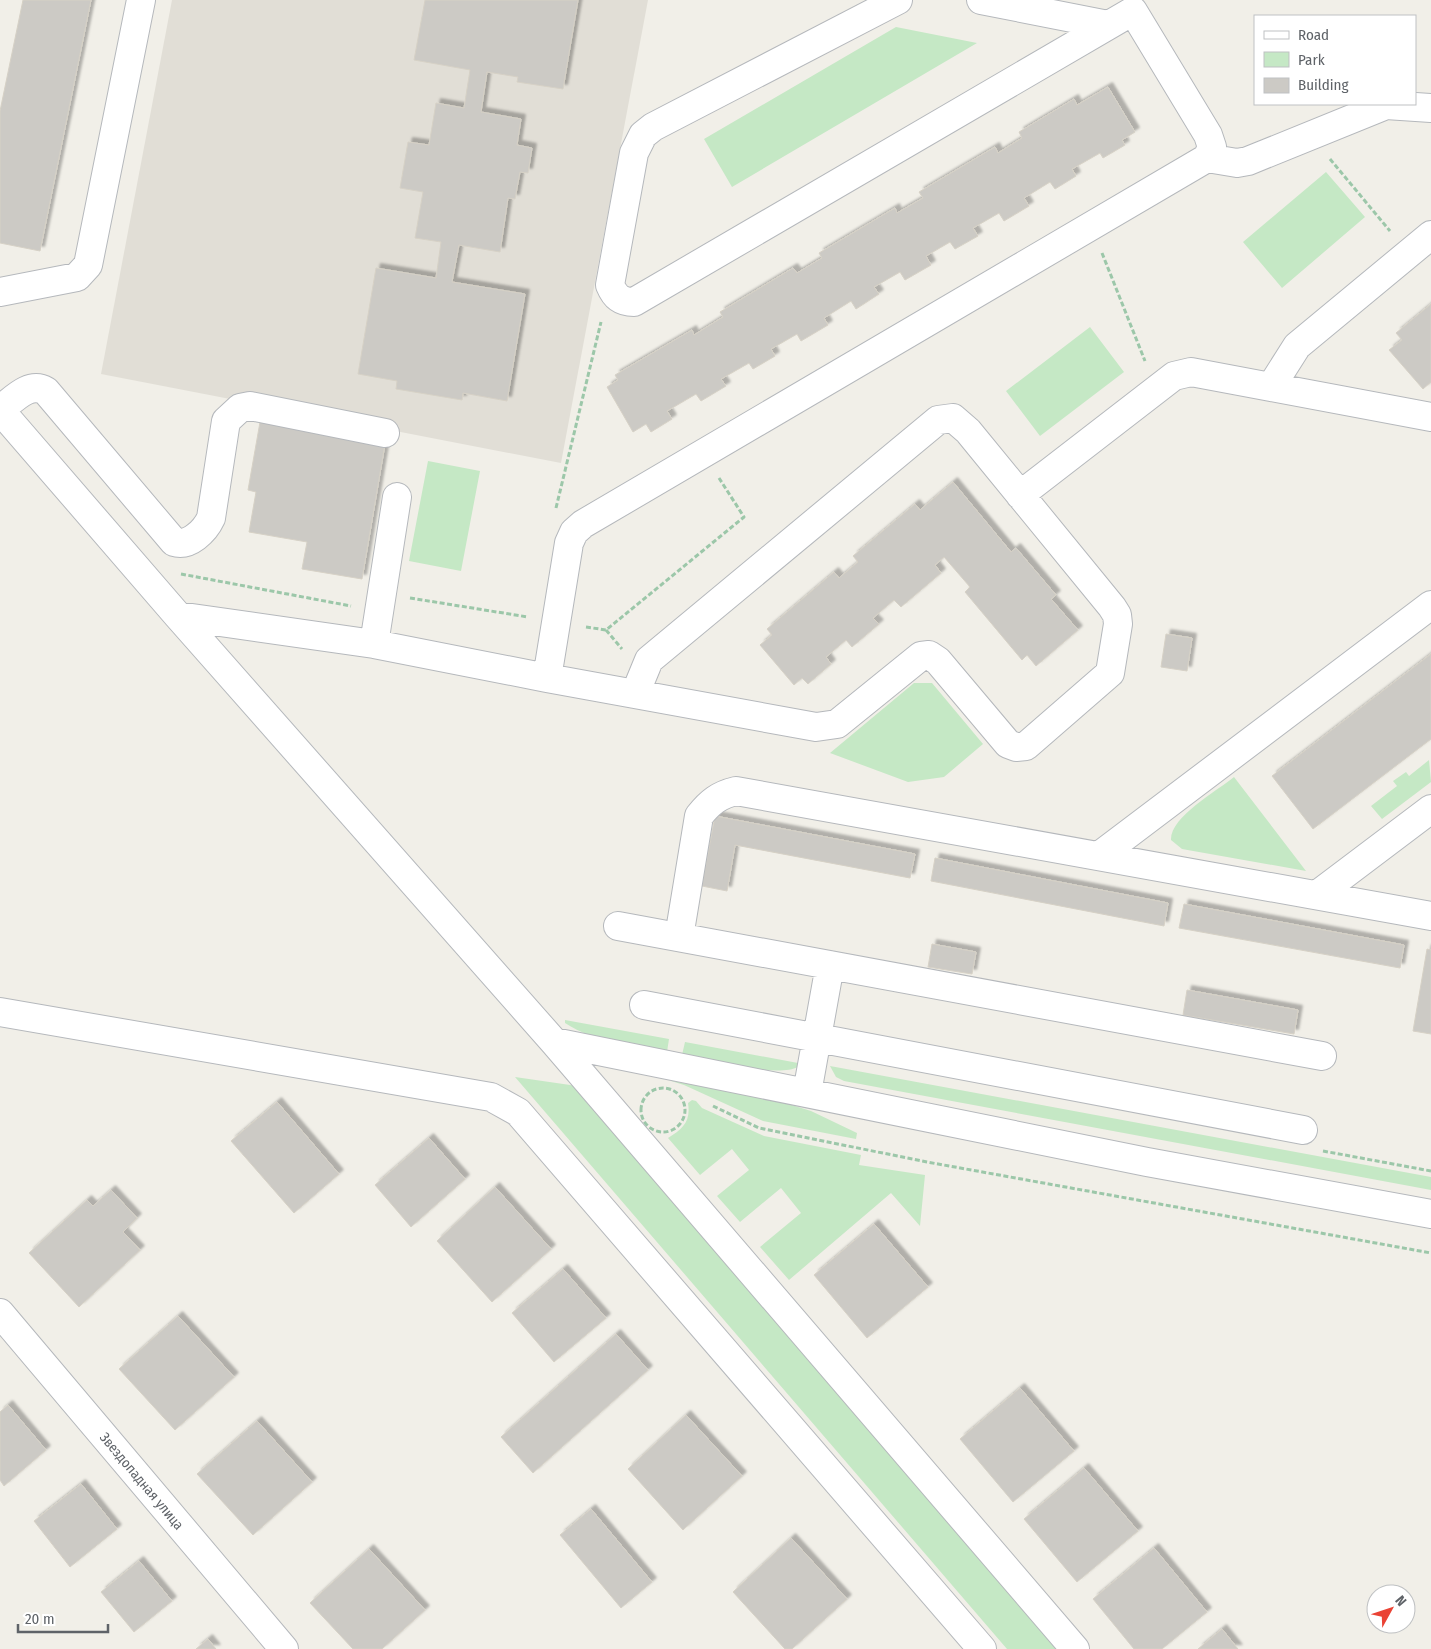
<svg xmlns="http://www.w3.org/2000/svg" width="1431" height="1649" font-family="'Fira Sans Condensed',sans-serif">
	<defs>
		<filter id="shadow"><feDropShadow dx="4.5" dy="-4.5" stdDeviation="1" flood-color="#0004"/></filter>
	</defs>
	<rect width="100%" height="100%" fill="#f1efe8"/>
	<path fill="#e1ded6" d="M172,0h476l-87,463 -460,-89z"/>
	<path fill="#c5e8c5" d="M896,27l81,16 -245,144 -28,-48z
		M1326,172l39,45 -83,71 -39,-46z
		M1090,327l34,45 -84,64 -34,-45z
		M428,461l52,10 -19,100 -52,-10z
		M914,683h18l51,61 -39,33 -36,5 -78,-29z
		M1429,760l2,22 -49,37 -11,-13 26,-20 -4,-5 13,-9 3,4z
		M1234,777l72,94 -124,-22 -11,-9c-1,-23 46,-49 63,-63z
		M565,1020l104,19 -2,13c-36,-6 -71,-9 -102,-29z
		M685,1042l113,21v4c-21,11 -90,-7 -116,-12z
		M830,1066l601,111v13l-587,-109 -8,-4z
		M515,1077l62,9 484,563h-54z
		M668,1080l114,22 29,9 46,22 -1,6 -93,-18 -79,-36z
		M692,1100l4,1 6,7 62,28 97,19 -2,10 66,10 -5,51 -29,-33 -102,87 -29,-33 41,-34 -20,-25 -41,34 -23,-26 32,-26 -17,-21 -32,26 -32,-37c15,-9 23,-17 20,-35z"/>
	<path fill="#cccac5" stroke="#d6d1c6" filter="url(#shadow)" d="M23,0h68l-51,251 -40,-8v-132z
		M425,0h153l-15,89 -46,-7 1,-5 -31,-5 -6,40 40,7 -4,26 15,3 -4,25 -8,-1 -5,27 -7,-1 -8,54 -41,-7 -7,37 73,12 -18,107 -44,-8 -1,7 -66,-11 1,-8 -39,-7 18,-106 60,10 5,-36 -26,-4 8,-46 -23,-4 8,-46 21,3 7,-42 28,5 6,-38 -56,-10z
		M1108,87l27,45 -13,8 3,5 -22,13 -3,-5 -28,16 4,7 -21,13 -5,-7 -26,16 5,8 -25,15 -5,-8 -26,15 5,8 -23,13 -5,-7 -24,14 5,9 -26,15 -5,-8 -26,15 5,7 -23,15 -5,-8 -27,17 4,7 -27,16 -4,-7 -26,15 4,7 -22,13 -4,-6 -28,16 5,7 -25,15 -5,-7 -29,17 5,8 -21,13 -5,-8 -13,8 -26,-45 11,-7 -3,-5 77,-45 2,5 29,-18 -3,-5 73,-44 4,5 25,-15 -3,-5 76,-45 2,5 26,-15 -4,-6 76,-45 3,6 24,-15 -3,-6 55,-33 3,6z
		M1431,304v78l-8,7 -34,-39 13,-10 -6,-7z
		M260,422l125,22 -23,135 -60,-10 5,-27 -58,-10 7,-40 -8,-2z
		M953,482l58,70 5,-4 40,47 -5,4 27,31 -42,36 -9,-11 -5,5 -57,-68 5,-5 -26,-30 -9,8 6,8 -40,34 -7,-7 -21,18 6,6 -27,23 -6,-7 -20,17 5,7 -23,20 -6,-6 -8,7 -34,-40 12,-10 -5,-6 67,-57 5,6 19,-16 -5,-6 62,-52 5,6z
		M1166,634l26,4 -5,33 -26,-4z
		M1431,654v85l-118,90 -41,-53z
		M715,816l200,38 -5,24 -175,-33 -8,46 -25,-5z
		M935,858l233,45 -4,23 -233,-45z
		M1184,904l220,41 -4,23 -221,-40z
		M932,944l44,8 -4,22 -44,-7z
		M1427,949l4,1v84l-18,-3z
		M1187,990l111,20 -4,24 -111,-19z
		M277,1102l62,72 -45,39 -63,-72z
		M429,1138l36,41 -54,48 -36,-42z
		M495,1187l56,62 -59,53 -55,-61z
		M111,1190l26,28 -14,14 17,18 -61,57 -50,-54 58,-53 6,6z
		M874,1224l54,63 -61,51 -53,-63z
		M563,1269l43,49 -52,44 -42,-49z
		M178,1316l56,61 -59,53 -56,-61z
		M616,1334l32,36 -115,103 -32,-36z
		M1020,1388l54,63 -61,51 -53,-63z
		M8,1405l38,45 -42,36 -4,-6v-68z
		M686,1415l56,61 -59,54 -55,-61z
		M257,1421l55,61 -59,53 -56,-61z
		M1084,1468l54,63 -61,51 -53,-63z
		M81,1484l36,45 -47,38 -36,-46z
		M591,1509l61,73 -31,26 -61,-73z
		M791,1538l56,61 -55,50h-7l-52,-57z
		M1154,1548l53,64 -45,37h-28l-41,-50z
		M369,1549l56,61 -43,39h-29l-43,-46z
		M139,1561l33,40 -38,31 -33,-40z
		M1222,1629l16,20h-40z
		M208,1639l8,10h-20z"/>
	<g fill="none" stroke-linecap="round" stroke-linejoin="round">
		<g stroke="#b5b8bc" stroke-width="30">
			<path id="minor" d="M981,0l127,25
				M1207,158l30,5 11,-2 138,-56 45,3
				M1431,235l-134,111 -26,41 160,30
				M0,292l77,-15 11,-12 53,-265
				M0,410l178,206 376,426 521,607
				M0,410c13,-10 29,-29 46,-19l128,151c15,5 31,-11 37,-24l15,-97 14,-13 10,-2 135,27
				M1020,495l154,-119 17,-4 80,15
				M178,616l196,28 173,34 269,49 21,-3 84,-68 8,-1 9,6 70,83 8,3 10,-1 84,-73 8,-49 -1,-9 -5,-8 -144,-176 -15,-13 -15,2 -289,240 -14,34
				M374,644l23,-147
				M547,678l22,-135 5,-11 9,-8 624,-366 5,-11 -4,-12 -75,-124 -499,291c-13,0 -19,-5 -24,-17l24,-132 9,-18 10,-8 245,-127
				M1099,856l332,-251
				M1317,895l114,-86
				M618,926l704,130
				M679,937l20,-121c11,-14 20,-21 37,-25l695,125
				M644,1005l659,125
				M0,1012l491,85 27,15 464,537
				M554,1042l593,120 284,52
				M807,1093l23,-128
				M0,1313l284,336"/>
		</g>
		<path stroke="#9cc7a9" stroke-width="3" stroke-dasharray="5 2.5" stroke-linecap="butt" d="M1330,159l60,72
			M1102,253l43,108
			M556,508l45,-186
			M181,574l170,32
			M410,598l118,19
			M586,627l20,3 138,-113 -25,-39
			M606,630l16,19
			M641 1110a22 22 0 1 1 44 0a22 22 0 1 1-44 0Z
			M713,1106l46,22 168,34 504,91
			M1323,1151l108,20"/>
		<use href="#minor" stroke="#fff" stroke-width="28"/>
	</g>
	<g text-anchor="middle" stroke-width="5" stroke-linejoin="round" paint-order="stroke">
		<g font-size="14" fill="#5f6368" stroke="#fff">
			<text transform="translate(142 1481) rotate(50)" y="5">Звездопадная улица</text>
		</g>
	</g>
	<rect x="1254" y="15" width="162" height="90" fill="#ffffff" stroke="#bfc1c3"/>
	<rect x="1264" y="31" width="25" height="8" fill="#ffffff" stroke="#bfc1c3"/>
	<text x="1298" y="40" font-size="15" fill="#5f6368">Road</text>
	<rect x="1264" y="52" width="25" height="15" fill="#c5e8c5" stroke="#bfc1c3"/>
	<text x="1298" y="65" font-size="15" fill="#5f6368">Park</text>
	<rect x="1264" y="78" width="25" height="15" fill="#cccac5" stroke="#bfc1c3"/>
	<text x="1298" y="90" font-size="15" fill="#5f6368">Building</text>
	<g transform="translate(1391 1609) rotate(50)"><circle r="24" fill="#ffffff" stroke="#bfc1c3"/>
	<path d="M0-4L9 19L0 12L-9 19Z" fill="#ea4335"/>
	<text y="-8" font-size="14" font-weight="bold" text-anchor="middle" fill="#5f6368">N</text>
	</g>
	<path d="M18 1624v8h90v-8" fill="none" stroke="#5f6368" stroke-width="2.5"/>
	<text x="25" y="1624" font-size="15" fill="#5f6368" stroke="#ffffff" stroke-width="4" paint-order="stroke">20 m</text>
</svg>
